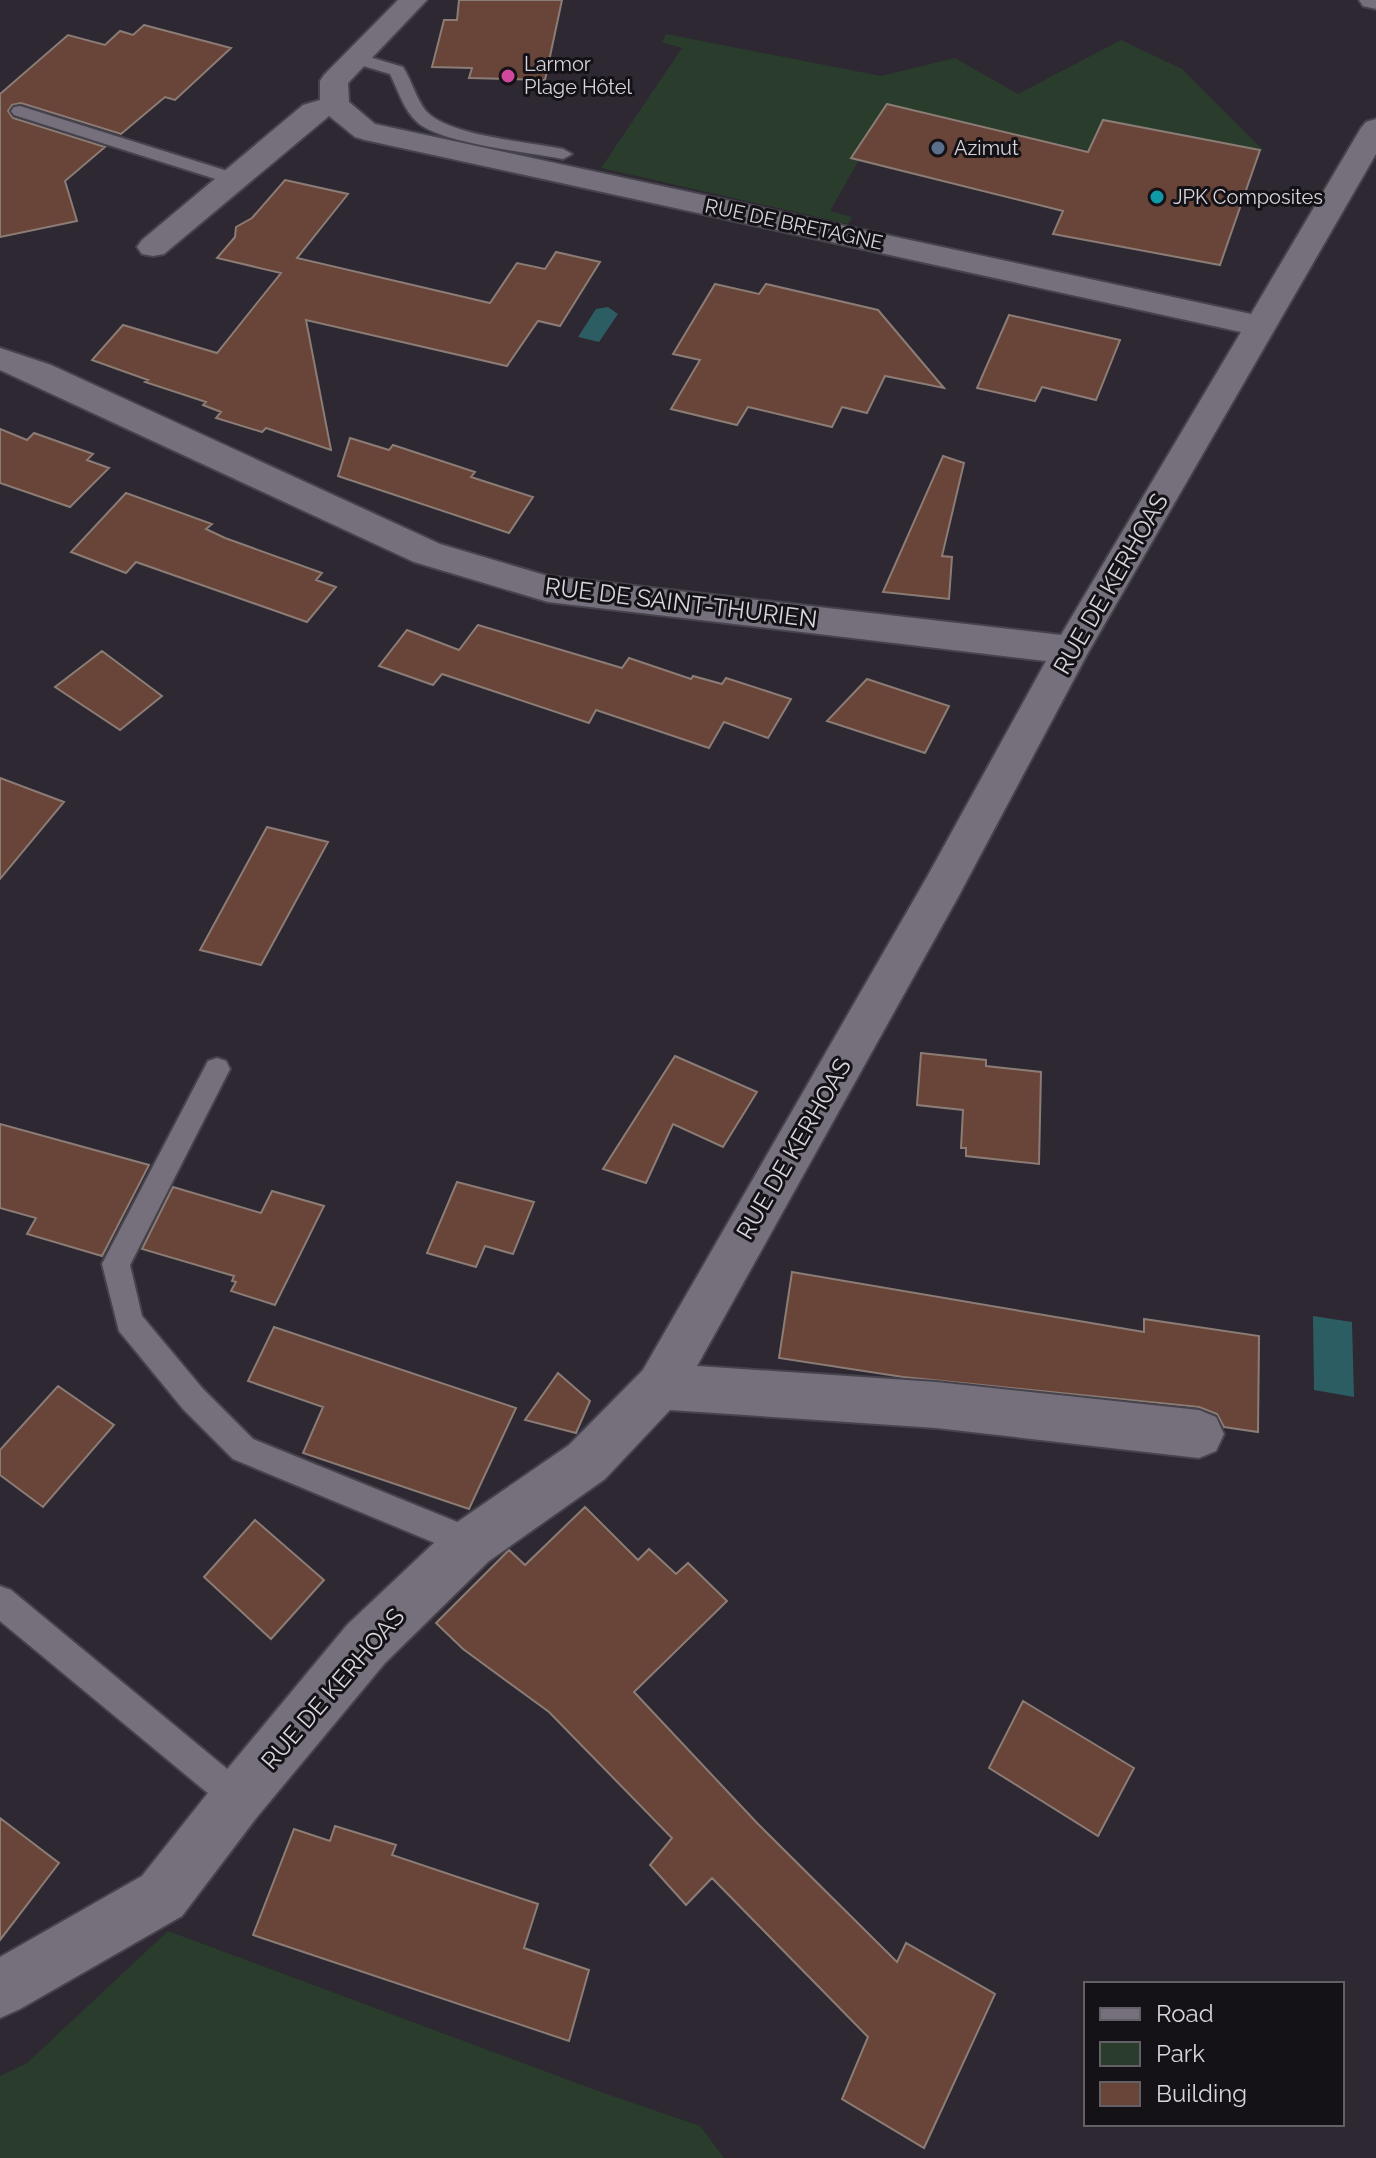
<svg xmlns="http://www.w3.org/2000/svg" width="1376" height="2158" font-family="Raleway,sans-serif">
	<rect width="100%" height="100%" fill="#2d2832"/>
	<path fill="#2a3d2d" d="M666,34l215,42 74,-18 63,36 103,-54 61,29 82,82 -161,-31 -14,30 -65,-13 -173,21 8,2 -29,51 22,6 -4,7 -247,-56 81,-120 -20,-6z
		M168,1931l430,160 102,35 24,32h-724v-82l27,-13z"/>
	<path fill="#2c5d62" d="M608,307l10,7 -19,28 -21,-5 18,-28z
		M1313,1316l39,6 2,75 -40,-7z"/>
	<path fill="#694539" stroke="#8b7c76" stroke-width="2" d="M459,0h103l-17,80 -76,-2 3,-10 -40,-1 12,-47h13z
		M144,25l87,23 -56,52 -10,-3 -44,37 -100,-31 -9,2 -4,6 5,7 92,29 -40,34 12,40 -77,16v-143l68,-59 37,10 15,-14 13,4z
		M887,104l201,48 15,-32 157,30 -40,115 -167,-31 10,-23 -212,-53z
		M285,180l63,14 -51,64 193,45 27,-40 28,6 11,-17 44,10 -40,64 -22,-5 -31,45 -201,-46 25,130 -65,-22 -4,4 -46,-14 5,-6 -18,-7 3,-3 -61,-20 3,-2 -56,-20 31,-35 94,28 64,-80 -64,-15 18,-21 1,-10 16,-9z
		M715,284l44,10 7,-10 112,26 66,78 -59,-12 -18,37 -25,-6 -10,20 -84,-20 -11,18 -66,-16 29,-49 -27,-6z
		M1009,315l111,25 -24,60 -54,-13 -7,14 -58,-13z
		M0,429l27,11 7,-7 59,21 -6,6 22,8 -39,39 -70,-24z
		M350,438l39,12 4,-5 82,27 -4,5 62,20 -24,36 -171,-57z
		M943,456l21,7 -22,93 10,1 -3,42 -66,-7z
		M126,493l86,31 -6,5 19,9 97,35 -6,7 20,7 -29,35 -171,-60 -10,11 -55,-21z
		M478,625l144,43 7,-10 62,21 2,-3 29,8 4,-6 65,21 -23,39 -44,-16 -15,26 -113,-38 -7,13 -147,-49 -9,11 -54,-19 28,-36 52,20z
		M102,651l60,45 -42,34 -65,-43z
		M867,679l82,27 -24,47 -98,-32z
		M0,778l64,24 -64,77z
		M267,827l61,15 -67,123 -61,-15z
		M921,1053l65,7v6l55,6 -2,92 -73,-8v-8h-5l2,-38 -46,-5z
		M675,1056l82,36 -34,55 -50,-23 -27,59 -43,-14z
		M0,1124l149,41 -47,91 -75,-22 9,-16 -36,-10z
		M457,1182l77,20 -21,52 -28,-8 -9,21 -49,-14z
		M173,1187l88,26 11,-22 52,15 -49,99 -44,-14 5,-9 -4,-1 2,-5 -92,-27z
		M792,1272l352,60v-13l115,17 -1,96 -34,-5 -7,-13 -18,-7 -296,-30 -124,-19z
		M274,1327l242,81 -47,101 -166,-56 20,-46 -75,-26z
		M558,1373l32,28 -14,32 -51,-13z
		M58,1386l56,39 -71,82 -43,-32v-25z
		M585,1507l53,53 11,-11 27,25 12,-11 39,38 -93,91 124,132 139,138 9,-19 89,51 -71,154 -82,-49 26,-62 -156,-159 -26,27 -36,-40 22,-27 -123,-126 -86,-63 -27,-26 73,-73 16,15z
		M255,1520l69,60 -53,59 -67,-62z
		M1023,1701l111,67 -36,68 -109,-68z
		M0,1818l59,45 -59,77z
		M335,1826l61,19 -4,10 146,49 -14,44 65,22 -20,71 -316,-106 41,-106 36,12z"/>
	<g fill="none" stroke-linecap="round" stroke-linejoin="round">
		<g stroke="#47434c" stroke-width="4">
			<path id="service" d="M356,53l47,14c9,14 13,32 23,44 22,25 104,31 137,38l9,5 -9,5c-35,-7 -119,-15 -145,-36 -14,-12 -20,-33 -28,-49l-40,-12 -2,-4 2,-4z
				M20,106l217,68 3,4 -3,4h-12l-211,-67 -3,-4 3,-4z
				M217,1058l9,3 4,8 -100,196 12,51 61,73 50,50 229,93 4,11 -4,11 -11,4 -238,-99 -50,-50 -64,-78 -17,-67 106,-203z
				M0,1586l11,4 238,197 5,11 -5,11 -11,5 -11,-5 -227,-188z"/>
		</g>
		<g stroke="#47434c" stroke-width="4">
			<path id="minor" d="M398,0h29l-79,83 1,19 26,22 876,190 110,-186 5,-6 10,-3v35l-287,497 -132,248 -260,467 239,16 263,28 17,7 8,17 -8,17 -17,7 -263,-30 -266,-18 -65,69 -116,82 -104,102 -128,154 -75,99 -162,93 -20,9v-61l142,-81 77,-97 128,-154 106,-100 116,-80 74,-75 284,-493 119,-216 -498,-59 -134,-40 -414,-192v-22l51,17 389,179 108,32 513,59 180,-303 -876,-192 -10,-3 -26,-21 -165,138 -11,2 -11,-2 -5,-7 5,-7 161,-135 17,-5v-19l4,-6z
				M1359,0h17v9l-13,-3z"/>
		</g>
		<use href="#service" fill="#76707d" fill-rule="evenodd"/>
		<use href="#minor" fill="#76707d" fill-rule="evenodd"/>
	</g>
	<circle fill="#d1479c" stroke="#141216" stroke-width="3" cx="508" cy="76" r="8"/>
	<circle fill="#5c6f8a" stroke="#141216" stroke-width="3" cx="938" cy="148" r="8"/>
	<circle fill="#0f9aa8" stroke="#141216" stroke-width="3" cx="1157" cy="197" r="8"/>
	<g text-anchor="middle" stroke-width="6" stroke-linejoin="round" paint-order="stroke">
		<g font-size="20" fill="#d7d4db" stroke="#141216" text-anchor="start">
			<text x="524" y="71">Larmor<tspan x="524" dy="23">Plage Hôtel</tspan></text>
			<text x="954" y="155">Azimut</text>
			<text x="1173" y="204">JPK Composites</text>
		</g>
		<g font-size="20" fill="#d7d4db" stroke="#141216">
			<text transform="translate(794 224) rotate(12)" y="7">RUE DE BRETAGNE</text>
		</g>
		<g font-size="24" fill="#d7d4db" stroke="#141216">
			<text transform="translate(1111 584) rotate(-60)" y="8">RUE DE KERHOAS</text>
			<text transform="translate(681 603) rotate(7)" y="8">RUE DE SAINT-THURIEN</text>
			<text transform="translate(794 1149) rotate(-60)" y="8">RUE DE KERHOAS</text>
			<text transform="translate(333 1689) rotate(-49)" y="8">RUE DE KERHOAS</text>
		</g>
	</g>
	<rect x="1084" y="1982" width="260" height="144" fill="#141216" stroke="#626065" stroke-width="2"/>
	<rect x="1100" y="2008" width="40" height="12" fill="#76707d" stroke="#626065" stroke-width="2"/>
	<text x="1156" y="2022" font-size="24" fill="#d7d4db">Road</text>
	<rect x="1100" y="2042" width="40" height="24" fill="#2a3d2d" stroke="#626065" stroke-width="2"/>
	<text x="1156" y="2062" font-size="24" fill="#d7d4db">Park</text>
	<rect x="1100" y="2082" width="40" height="24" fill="#694539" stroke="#626065" stroke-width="2"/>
	<text x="1156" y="2102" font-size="24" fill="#d7d4db">Building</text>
</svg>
